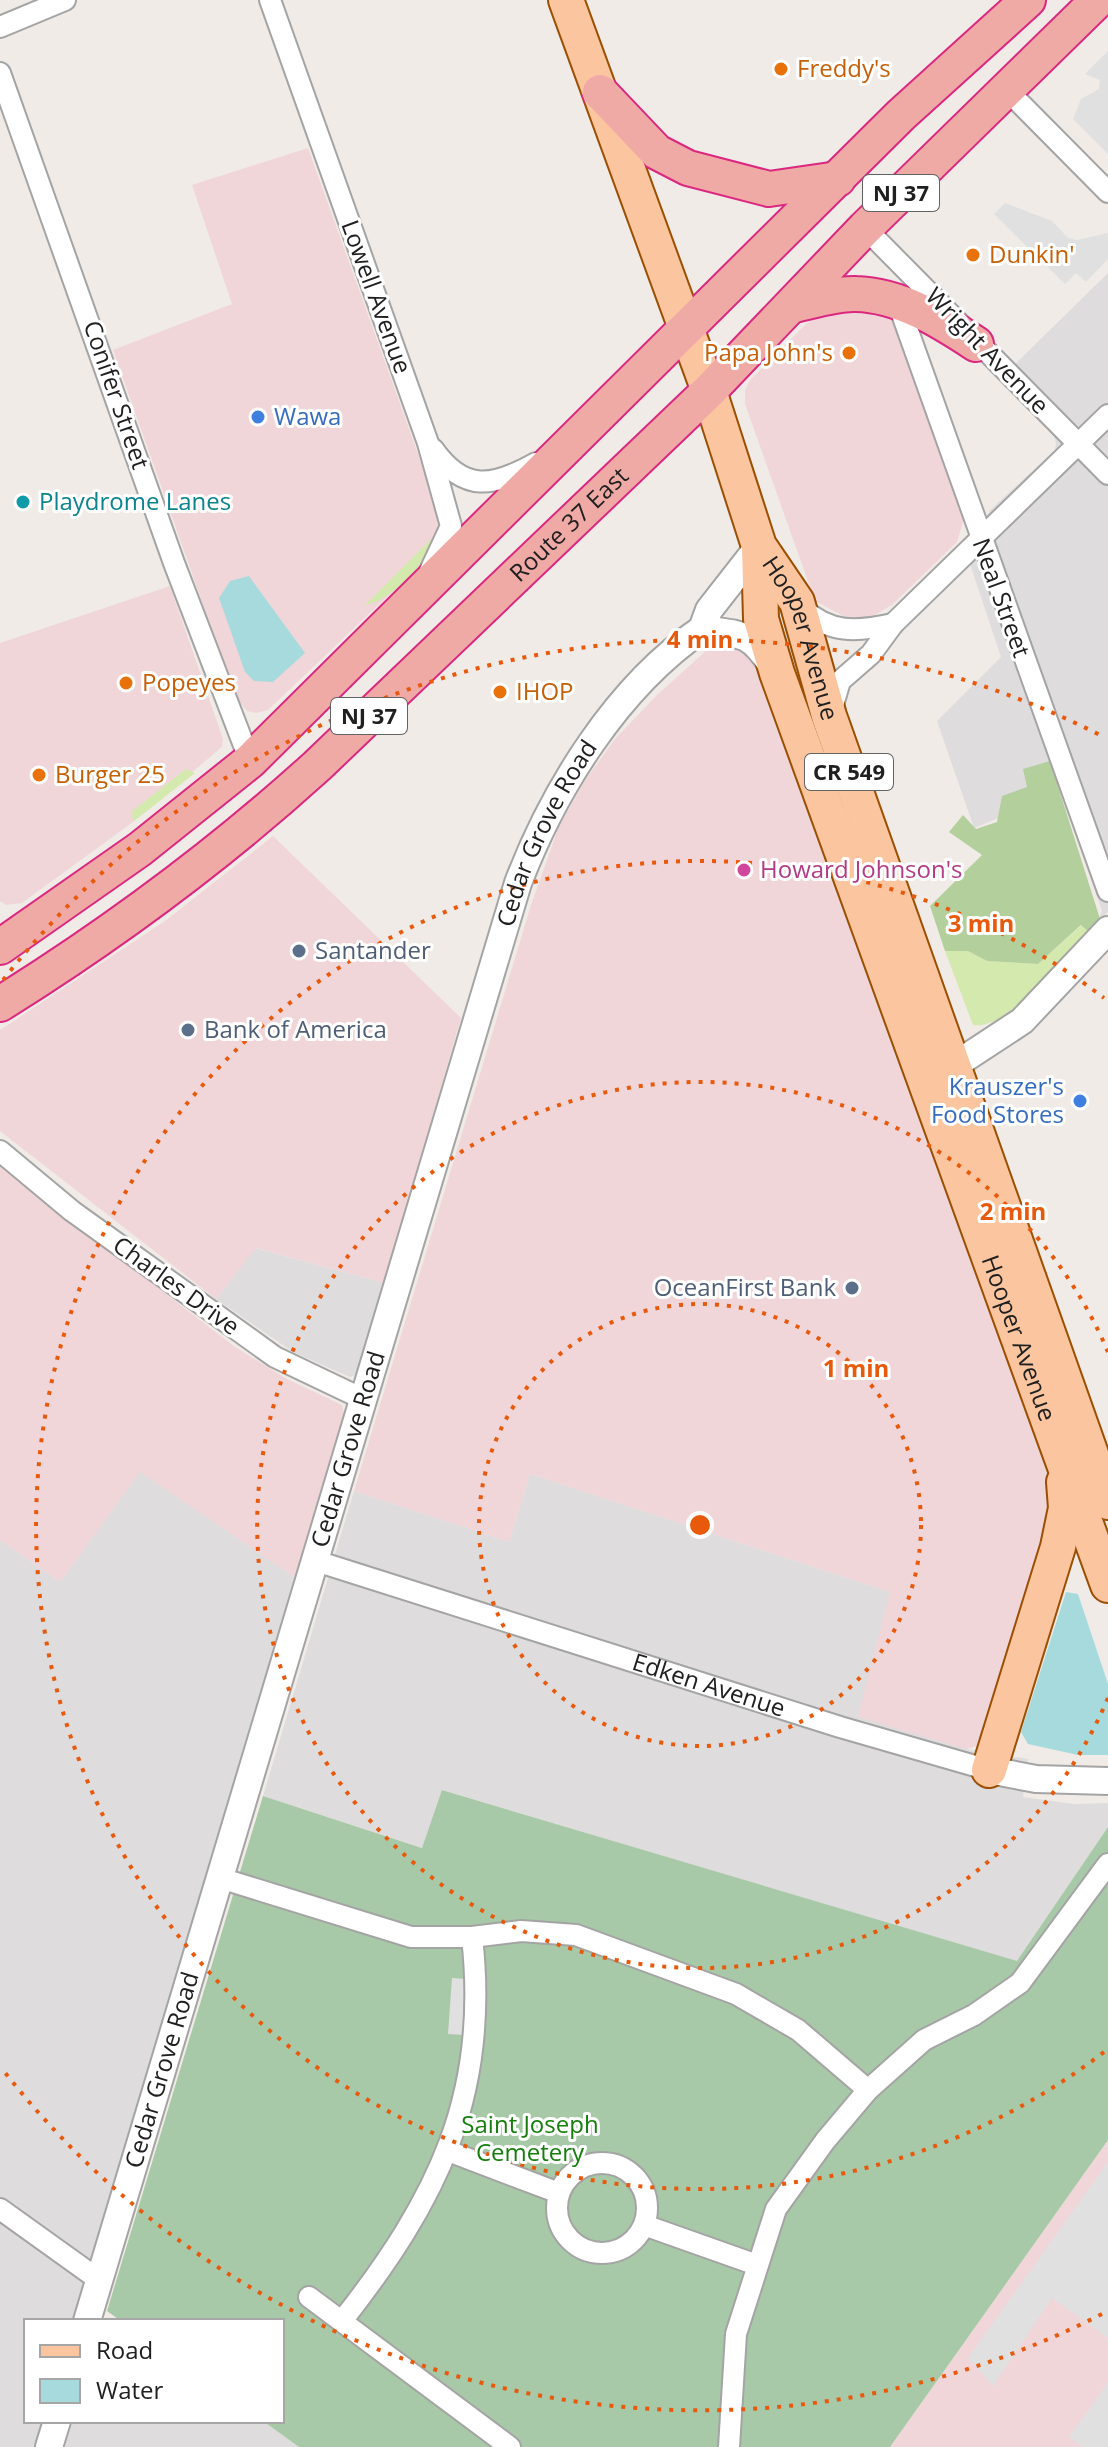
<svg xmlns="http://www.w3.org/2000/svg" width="1108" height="2447" font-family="'Open Sans',sans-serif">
	<rect width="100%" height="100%" fill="#f0ebe6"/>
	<path fill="#dedcdd" d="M1108,273v639l-11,11 5,-12 -40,-119 -88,36 -37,-107 64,-64 -31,-93 19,-53 66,-61 1,-7 -3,-10 -54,-53z
		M255,1248l129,35 -19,88 -15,6 -57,-25 -77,-53z
		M140,1471l159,109 -224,741h-49v100h18l-8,26h-36v-907l60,42z
		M530,1474l360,118 76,157 62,10 -5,38 51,7 34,-1v24l-91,135 -574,-172 -20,58 -160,-52 91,-305 155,51z
		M73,2421h190l36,26h-234z"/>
	<path fill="#f0d6d9" d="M308,148l136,378 -6,20 -48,48 -122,116 -12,3 -9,-2 -11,-13 -123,-348 119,-46 -40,-119z
		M879,306l14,14 72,195 -8,27 -64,62 -23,14h-23l-32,-17 -70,-197v-14l5,-10 56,-56 17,-12z
		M170,586l53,153 -1,8 -89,75 -111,81 -16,2 -6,-4v-258z
		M722,641l37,14 298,834 -70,248 -9,9 -12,3 -108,-32 32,-125 -360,-118 -21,68 -155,-51 177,-586 27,-76 26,-47 31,-43 42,-44 52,-47z
		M273,836l188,182 -77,265 -128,-35 -40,51 -216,-168v-101l165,-109z
		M0,1166l235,181 52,32 55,26 3,13 -46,162 -159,-108 -80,110 -60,-42z
		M1108,2140v307h-218z"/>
	<path fill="#d4e9ad" d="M444,526c-9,27 -50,75 -79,79z
		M186,769l9,4 -62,49 -1,-11z
		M1082,925l8,8c-24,24 -83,98 -117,92l-28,-74h23l19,10 51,3z"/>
	<path fill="#b3cf9b" d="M1050,761l51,161 -11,11 -9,-8 -43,39 -51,-3 -19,-10h-23l-15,-45 52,-51 -33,-23 14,-17 13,14 21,-7 5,-26 25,-9 -4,-18z"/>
	<path fill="#a8c9a7" d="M442,1790l575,171 91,-134v313l-218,307h-591l-36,-26h19v-100h-161l-14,-10 156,-515 159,52z"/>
	<path fill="#e0e0e0" d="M1108,51v103l-35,-35 8,-20 18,-10 1,-9 -15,-6z
		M1005,203l47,18 16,17 9,2 31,-7v26l-22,23 -10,-9 -11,11 -71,-70z
		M452,1978l15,1 -3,56 -16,-1z
		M1108,2162v176l-56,-40 -59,88 -25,-28z
		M1108,2383v64h-25l-14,-10z"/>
	<path fill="#a7dadd" d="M249,576l56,77 -32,29 -19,-1 -9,-9 -26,-74 11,-17z
		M1066,1592l12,2 30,90v71h-30l-50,-11 -7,-12z"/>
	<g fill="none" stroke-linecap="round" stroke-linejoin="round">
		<g stroke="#a4a4a4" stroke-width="24">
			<g id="minor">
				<path d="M270,0l158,443 23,83 -22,47"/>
				<path d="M0,27l65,-27"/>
				<path d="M0,73l174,490 76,198"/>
				<path d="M1007,90l101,102"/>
				<path d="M865,228l243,246"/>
				<path d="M898,303l210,588"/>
				<path d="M433,449c31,44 60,38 103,14"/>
				<path d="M801,607c28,27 56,25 92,17"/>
				<path d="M831,712l9,-31 31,-27 22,-30 215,-209"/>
				<path d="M0,1151l72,60 203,146 90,43"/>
				<path id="s1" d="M316,1561l524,166 149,43"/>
				<path d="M220,1878l191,59h61l49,-6 55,4 160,59 62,36 70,60"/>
				<path d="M448,2151l111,42"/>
				<circle cx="602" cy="2208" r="45"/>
				<path d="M0,2209l99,71"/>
				<path d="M644,2225l113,40"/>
				<path d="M309,2297l201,150"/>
				<path d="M342,2321c95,-121 148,-226 130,-384"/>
				<path d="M729,2447l7,-113 40,-125 49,-68 43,-51 56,-50 50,-25 46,-32 88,-119"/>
			</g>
		</g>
		<g stroke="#a4a4a4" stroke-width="30">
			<g id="tertiary">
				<path d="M702,629c38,6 46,1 69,35"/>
				<path d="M952,1067l70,-46 86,-91"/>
				<path d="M989,1770l47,9 72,2"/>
				<path id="s2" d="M87,2321l431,-1438c36,-94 99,-196 184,-254l7,-19 50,-64"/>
				<path d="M49,2447l8,-26"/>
			</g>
		</g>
		<g stroke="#9a4f02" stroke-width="38">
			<g id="primary">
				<path id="s3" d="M566,0l143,391 50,155 38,56 32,114 279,786"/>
				<path id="s4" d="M759,547l2,72 16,54 331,912"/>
				<path d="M989,1770l69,-223 8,-39 -2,-26"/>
			</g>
		</g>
		<g stroke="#da2881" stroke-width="38">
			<g id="trunk">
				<path d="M600,92l57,60 31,16 81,21 69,-10"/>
				<path d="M794,305c19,-4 43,-12 62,-11 44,1 85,27 120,50"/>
				<path d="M0,947l140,-98 110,-88 651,-646 127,-115"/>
				<path id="s5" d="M0,1004c112,-70 219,-149 317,-238l392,-375 156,-163 233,-228"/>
			</g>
		</g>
		<use href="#minor" stroke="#fff" stroke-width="20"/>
		<use href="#tertiary" stroke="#fff" stroke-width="26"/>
		<use href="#primary" stroke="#fbc5a0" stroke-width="34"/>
		<use href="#trunk" stroke="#f0aaa6" stroke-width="34"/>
	</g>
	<g fill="none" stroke="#e8590c" stroke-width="4" stroke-dasharray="4 8">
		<circle cx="700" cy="1525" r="221"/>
		<path d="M1108 1698A443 443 0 1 1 1108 1352"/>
		<path d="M1104 2052A664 664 0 1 1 1104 998"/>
		<path d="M1102 2314A885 885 0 0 1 3 2070M3 980A885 885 0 0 1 1102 736"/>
	</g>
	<g fill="#e8710a" stroke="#fff" stroke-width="3">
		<circle cx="781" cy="69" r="8"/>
		<circle cx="973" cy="255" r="8"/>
		<circle cx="849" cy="353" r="8"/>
		<circle cx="126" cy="683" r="8"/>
		<circle cx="500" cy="692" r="8"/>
		<circle cx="39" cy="775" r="8"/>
	</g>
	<g fill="#3f7fe0" stroke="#fff" stroke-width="3">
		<circle cx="258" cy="417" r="8"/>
		<circle cx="1080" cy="1101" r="8"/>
	</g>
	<circle fill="#0f9aa8" stroke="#fff" stroke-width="3" cx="23" cy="502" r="8"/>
	<circle fill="#d1479c" stroke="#fff" stroke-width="3" cx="744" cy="870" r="8"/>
	<g fill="#5c6f8a" stroke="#fff" stroke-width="3">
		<circle cx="299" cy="951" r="8"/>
		<circle cx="188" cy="1030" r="8"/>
		<circle cx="852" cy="1288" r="8"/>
	</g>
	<g text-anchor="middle" stroke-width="6" stroke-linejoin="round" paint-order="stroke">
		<g fill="#fff" stroke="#636363" stroke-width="2">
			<rect x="863" y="175" width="76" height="36" rx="6"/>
			<rect x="331" y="698" width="76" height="36" rx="6"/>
			<rect x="805" y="754" width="88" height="36" rx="6"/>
		</g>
		<g font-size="22" font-weight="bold" fill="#202020">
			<text x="901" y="201">NJ 37</text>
			<text x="369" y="724">NJ 37</text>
			<text x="849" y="780">CR 549</text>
		</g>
		<g font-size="24" fill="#c56008" stroke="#fff" text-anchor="start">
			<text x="797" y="77">Freddy's</text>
			<text x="989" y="263">Dunkin'</text>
			<text x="833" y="361" text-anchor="end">Papa John's</text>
			<text x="142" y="691">Popeyes</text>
			<text x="516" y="700">IHOP</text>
			<text x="55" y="783">Burger 25</text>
		</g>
		<g font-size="24" fill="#202020" stroke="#fff">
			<text transform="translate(376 297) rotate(70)" y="8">Lowell Avenue</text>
			<text transform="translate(987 351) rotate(46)" y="8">Wright Avenue</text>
			<text transform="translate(116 395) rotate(71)" y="8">Conifer Street</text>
			<text dy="8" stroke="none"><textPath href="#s5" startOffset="746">Route 37 East</textPath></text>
			<text transform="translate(1001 598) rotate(70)" y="8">Neal Street</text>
			<text dy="8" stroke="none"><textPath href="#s3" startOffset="682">Hooper Avenue</textPath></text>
			<text dy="8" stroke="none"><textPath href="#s2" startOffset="1558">Cedar Grove Road</textPath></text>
			<text transform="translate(176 1286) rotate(36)" y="8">Charles Drive</text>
			<text dy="8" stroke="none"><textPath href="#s4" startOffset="836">Hooper Avenue</textPath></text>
			<text dy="8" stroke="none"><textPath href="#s2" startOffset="910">Cedar Grove Road</textPath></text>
			<text dy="8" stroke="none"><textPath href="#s1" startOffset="412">Edken Avenue</textPath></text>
			<text dy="8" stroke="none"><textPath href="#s2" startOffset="262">Cedar Grove Road</textPath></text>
		</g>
		<g font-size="24" fill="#366cbe" stroke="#fff" text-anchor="start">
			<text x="274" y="425">Wawa</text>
			<text x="1064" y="1095" text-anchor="end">Krauszer's<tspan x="1064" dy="28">Food Stores</tspan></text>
		</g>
		<g font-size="24" fill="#0d838f" stroke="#fff" text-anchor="start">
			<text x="39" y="510">Playdrome Lanes</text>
		</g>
		<g font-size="24" fill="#b23c85" stroke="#fff" text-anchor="start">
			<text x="760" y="878">Howard Johnson's</text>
		</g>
		<g font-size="24" fill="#4e5e75" stroke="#fff" text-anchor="start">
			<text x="315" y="959">Santander</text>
			<text x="204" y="1038">Bank of America</text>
			<text x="836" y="1296" text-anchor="end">OceanFirst Bank</text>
		</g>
		<g font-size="24" fill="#167e0d" stroke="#fff">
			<text x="530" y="2133">Saint Joseph<tspan x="530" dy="28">Cemetery</tspan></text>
		</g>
	</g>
	<circle cx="700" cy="1525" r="12" fill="#e8590c" stroke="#fff" stroke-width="4"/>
	<g font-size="24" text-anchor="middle" font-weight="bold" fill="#e8590c" stroke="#fff" stroke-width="6" stroke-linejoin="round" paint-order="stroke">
		<text x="700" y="648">4 min</text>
		<text x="981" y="932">3 min</text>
		<text x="1013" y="1220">2 min</text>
		<text x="856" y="1377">1 min</text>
	</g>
	<rect x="24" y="2319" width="260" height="104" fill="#ffffff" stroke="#a6a6a6" stroke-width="2"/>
	<rect x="40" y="2345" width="40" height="12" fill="#fbc5a0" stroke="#a6a6a6" stroke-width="2"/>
	<text x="96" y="2359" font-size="24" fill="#202020">Road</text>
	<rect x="40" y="2379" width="40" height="24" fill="#a7dadd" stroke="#a6a6a6" stroke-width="2"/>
	<text x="96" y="2399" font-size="24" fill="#202020">Water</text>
</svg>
